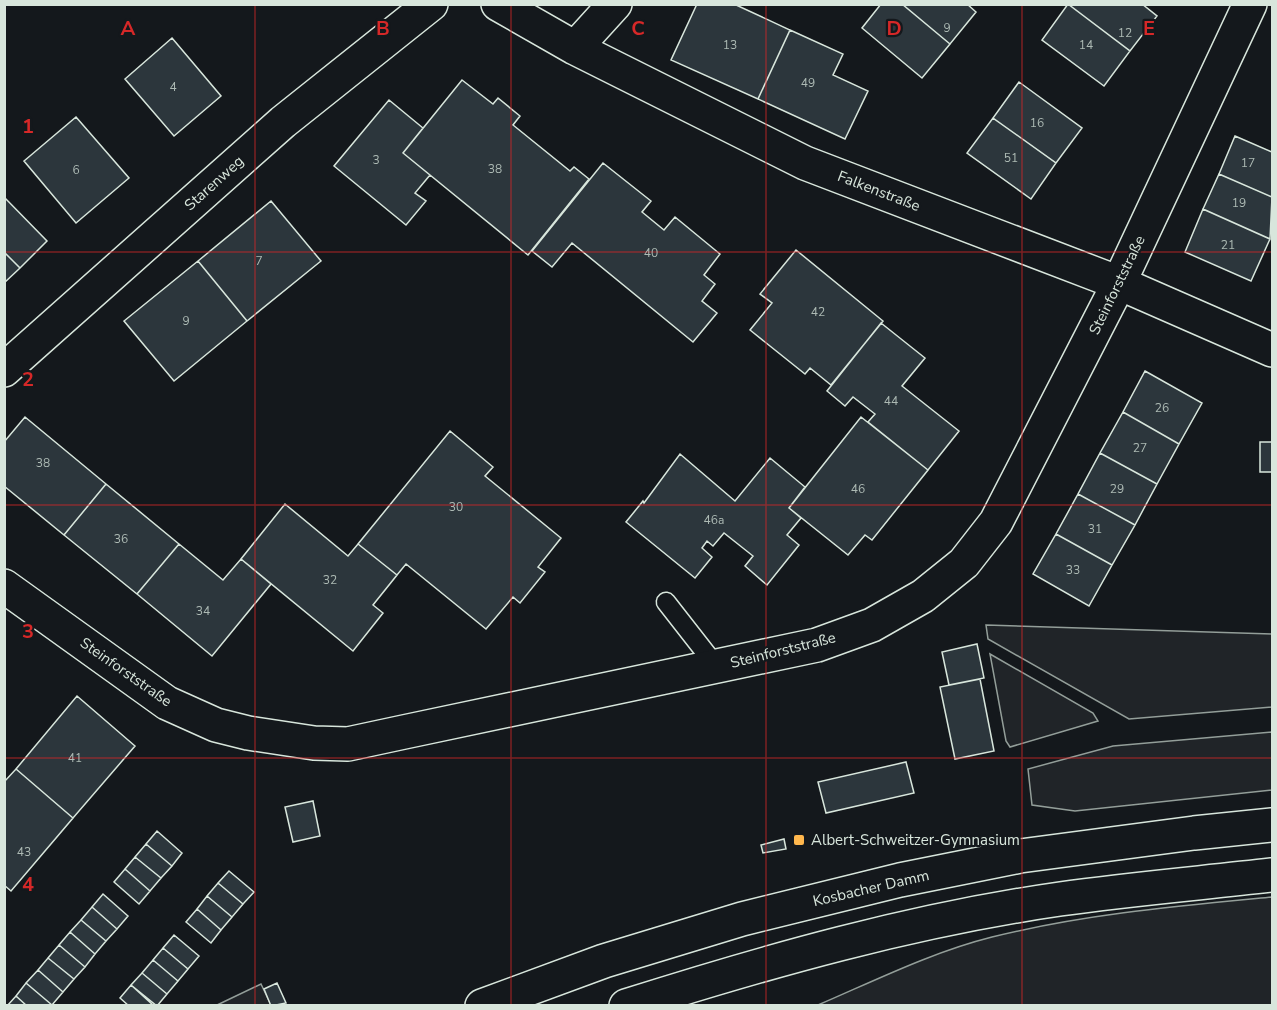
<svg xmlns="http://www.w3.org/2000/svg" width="1277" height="1010" font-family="'Nunito Sans',sans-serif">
	<rect width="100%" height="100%" fill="#14181c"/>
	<path fill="#202428" stroke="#939e99" stroke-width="1.5" d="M986,625l286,9v73l-143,12 -141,-80z
		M990,654l103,59 5,8 -88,26 -4,-6z
		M1272,732v58l-197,21 -43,-6 -4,-36 85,-23z
		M1272,897v108h-454c56,-24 114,-53 174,-68 93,-23 186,-31 280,-40z
		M261,984l10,21 -56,1z"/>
	<path fill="#2c363c" stroke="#d8e6dc" stroke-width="1.5" d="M697,4h37l56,26 -32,69 -87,-39z
		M881,4h21l48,40 -28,34 -60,-50z
		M902,4h65l9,8 -26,32z
		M1068,4h74l15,12 -27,35z
		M1068,4l62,47 -26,35 -62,-46z
		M790,30l53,24 -10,21 35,16 -23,48 -87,-40z
		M172,38l49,58 -47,40 -49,-57z
		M462,80l31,24 5,-6 22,18 -7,9 57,46 4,-4 15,12 -61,76 -125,-102z
		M1019,82l63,46 -26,35 -63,-45z
		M389,100l34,28 -20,25 27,22 -15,18 11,8 -20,24 -72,-59z
		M76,117l53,61 -53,45 -52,-62z
		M993,118l63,45 -25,36 -64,-46z
		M1235,136l37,16v45l-53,-23z
		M603,163l48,38 -9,11 22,18 11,-13 45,37 -16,21 11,9 -13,17 15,12 -24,29 -121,-99 -20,24 -20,-16z
		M1219,174l53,23 -2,42 -67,-30z
		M4,197l43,44 -27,27 -16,-16z
		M271,201l50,60 -74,60 -49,-60z
		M1203,209l67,30 -19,42 -66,-29z
		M796,250l87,71 -52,64 -21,-17 -5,6 -55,-44 22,-27 -12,-9z
		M4,252l16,16 -16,15z
		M198,261l49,60 -73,60 -50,-60z
		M881,323l44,35 -23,28 57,45 -31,39 -60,-48 7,-8 -22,-17 -8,9 -18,-15z
		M1145,371l57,32 -23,41 -56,-32z
		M1123,412l56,32 -22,40 -57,-31z
		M25,417l81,67 -42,51 -60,-49v-44z
		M861,417l67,53 -56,70 -7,-5 -17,20 -59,-47z
		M450,431l43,36 -8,9 76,62 -23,29 7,5 -25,31 -7,-6 -27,32 -80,-65 -9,11 -39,-31z
		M1260,442h12v30h-12z
		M1100,453l57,31 -22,41 -57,-31z
		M680,454l55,47 35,-43 35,29 -16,21 12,10 -14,17 12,10 -32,40 -22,-19 8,-10 -29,-23 -11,13 -6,-5 -5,7 10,9 -17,21 -69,-56 17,-21 1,2z
		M106,484l73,60 -42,50 -73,-59z
		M1078,494l57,31 -23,40 -56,-31z
		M285,504l63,52 10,-12 39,31 -24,30 10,8 -30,38 -112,-92z
		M1056,534l56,31 -23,41 -56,-32z
		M179,544l44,36 18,-21 30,25 -59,72 -75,-62z
		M977,644l7,34 -35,7 -7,-33z
		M980,679l14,72 -39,8 -15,-72z
		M77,696l58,50 -62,72 -57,-49z
		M906,762l8,31 -88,20 -8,-31z
		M16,769l57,49 -62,73 -7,-6v-103z
		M313,801l7,35 -27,6 -8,-35z
		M157,831l25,22 -10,13 -26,-22z
		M784,839l2,10 -23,4 -2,-8z
		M146,844l26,22 -11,12 -26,-21z
		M135,857l26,21 -11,13 -25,-22z
		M125,869l25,22 -11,13 -25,-22z
		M229,871l25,21 -11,12 -25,-21z
		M218,883l25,21 -11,13 -25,-21z
		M103,894l25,22 -11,13 -25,-22z
		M207,896l25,21 -11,13 -24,-21z
		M92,907l25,22 -11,12 -25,-21z
		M197,909l24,21 -10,13 -25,-21z
		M81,920l25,21 -11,13 -25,-22z
		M70,932l25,22 -10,13 -26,-22z
		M174,935l25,21 -11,13 -25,-21z
		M59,945l26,22 -11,12 -26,-21z
		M163,948l25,21 -10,12 -25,-21z
		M48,958l26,21 -11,13 -25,-22z
		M153,960l25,21 -11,13 -25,-21z
		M38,970l25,22 -11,13 -26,-22z
		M142,973l25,21 -10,12 -26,-21z
		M26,983l26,22 -25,1 -11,-10z
		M277,983l9,20 -15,3 -7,-17z
		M131,985l23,21h-25l-9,-8z
		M16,996l11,10h-20z"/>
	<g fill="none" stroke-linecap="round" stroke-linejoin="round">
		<g stroke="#d8e6dc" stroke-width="21">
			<path id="lane" d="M666,602l50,64"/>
		</g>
		<g stroke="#d8e6dc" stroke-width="36">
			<path id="street" d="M498,4l77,44 230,115 314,120 153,67
				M575,48l40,-44
				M4,370l279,-248 148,-118
				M4,586l163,117 49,22 32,8 66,10 34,1 56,-12 413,-87 55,-20 51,-29 41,-33 32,-41 123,-239 131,-279"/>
		</g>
		<g stroke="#d8e6dc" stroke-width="36">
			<path id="secondary" d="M482,1006l122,-45 138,-42 158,-39 120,-24 174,-23 78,-8
				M626,1006c142,-45 287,-86 434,-107 70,-10 142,-16 212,-24"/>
		</g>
		<use href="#lane" stroke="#14181c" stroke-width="18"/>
		<use href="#street" stroke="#14181c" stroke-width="33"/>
		<use href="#secondary" stroke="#14181c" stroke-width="33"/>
	</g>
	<path fill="none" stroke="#d62828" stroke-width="1.5" stroke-opacity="0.55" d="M255,4v1002M511,4v1002M766,4v1002M1022,4v1002M4,252h1268M4,505h1268M4,758h1268"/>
	<rect fill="#ffb74d" stroke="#14181c" stroke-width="2" x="793" y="834" width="12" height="12" rx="3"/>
	<g text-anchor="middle" stroke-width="4.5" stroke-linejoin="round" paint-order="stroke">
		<g font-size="12" fill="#adbab4">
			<text x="947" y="32">9</text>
			<text x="1125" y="37">12</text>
			<text x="730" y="49">13</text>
			<text x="1086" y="49">14</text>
			<text x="808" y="87">49</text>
			<text x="173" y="91">4</text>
			<text x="1037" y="127">16</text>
			<text x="1011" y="162">51</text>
			<text x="376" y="164">3</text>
			<text x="1248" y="167">17</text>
			<text x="495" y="173">38</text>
			<text x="76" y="174">6</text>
			<text x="1239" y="207">19</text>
			<text x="1228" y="249">21</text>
			<text x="651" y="257">40</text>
			<text x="259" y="265">7</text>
			<text x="818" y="316">42</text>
			<text x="186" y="325">9</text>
			<text x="891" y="405">44</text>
			<text x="1162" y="412">26</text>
			<text x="1140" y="452">27</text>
			<text x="43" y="467">38</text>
			<text x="858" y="493">46</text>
			<text x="1117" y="493">29</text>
			<text x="456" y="511">30</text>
			<text x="714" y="524">46a</text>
			<text x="1095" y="533">31</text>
			<text x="121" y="543">36</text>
			<text x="1073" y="574">33</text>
			<text x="330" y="584">32</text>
			<text x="203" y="615">34</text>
			<text x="75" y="762">41</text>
			<text x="24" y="856">43</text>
		</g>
		<g font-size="15" fill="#d8e6dc" stroke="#14181c">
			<text transform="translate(214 183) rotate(-42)" y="5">Starenweg</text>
			<text transform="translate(879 191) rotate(21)" y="5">Falkenstraße</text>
			<text transform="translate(1117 285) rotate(-64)" y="5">Steinforststraße</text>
			<text transform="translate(783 650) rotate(-14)" y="5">Steinforststraße</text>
			<text transform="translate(126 672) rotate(35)" y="5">Steinforststraße</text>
			<text transform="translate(871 888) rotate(-13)" y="5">Kosbacher Damm</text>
		</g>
		<g font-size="15" fill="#d8e6dc" stroke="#14181c" text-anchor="start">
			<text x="811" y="845">Albert-Schweitzer-Gymnasium</text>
		</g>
	</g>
	<g font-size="20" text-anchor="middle" font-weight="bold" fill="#d62828" stroke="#14181c" stroke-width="4.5" stroke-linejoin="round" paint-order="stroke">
		<text x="128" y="35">A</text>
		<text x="383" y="35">B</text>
		<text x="638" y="35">C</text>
		<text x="894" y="35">D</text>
		<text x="1149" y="35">E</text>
		<text x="28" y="133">1</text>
		<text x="28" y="386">2</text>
		<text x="28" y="638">3</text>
		<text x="28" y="891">4</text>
	</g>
	<rect width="1277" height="1010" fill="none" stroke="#d8e6dc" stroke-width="12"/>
</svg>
